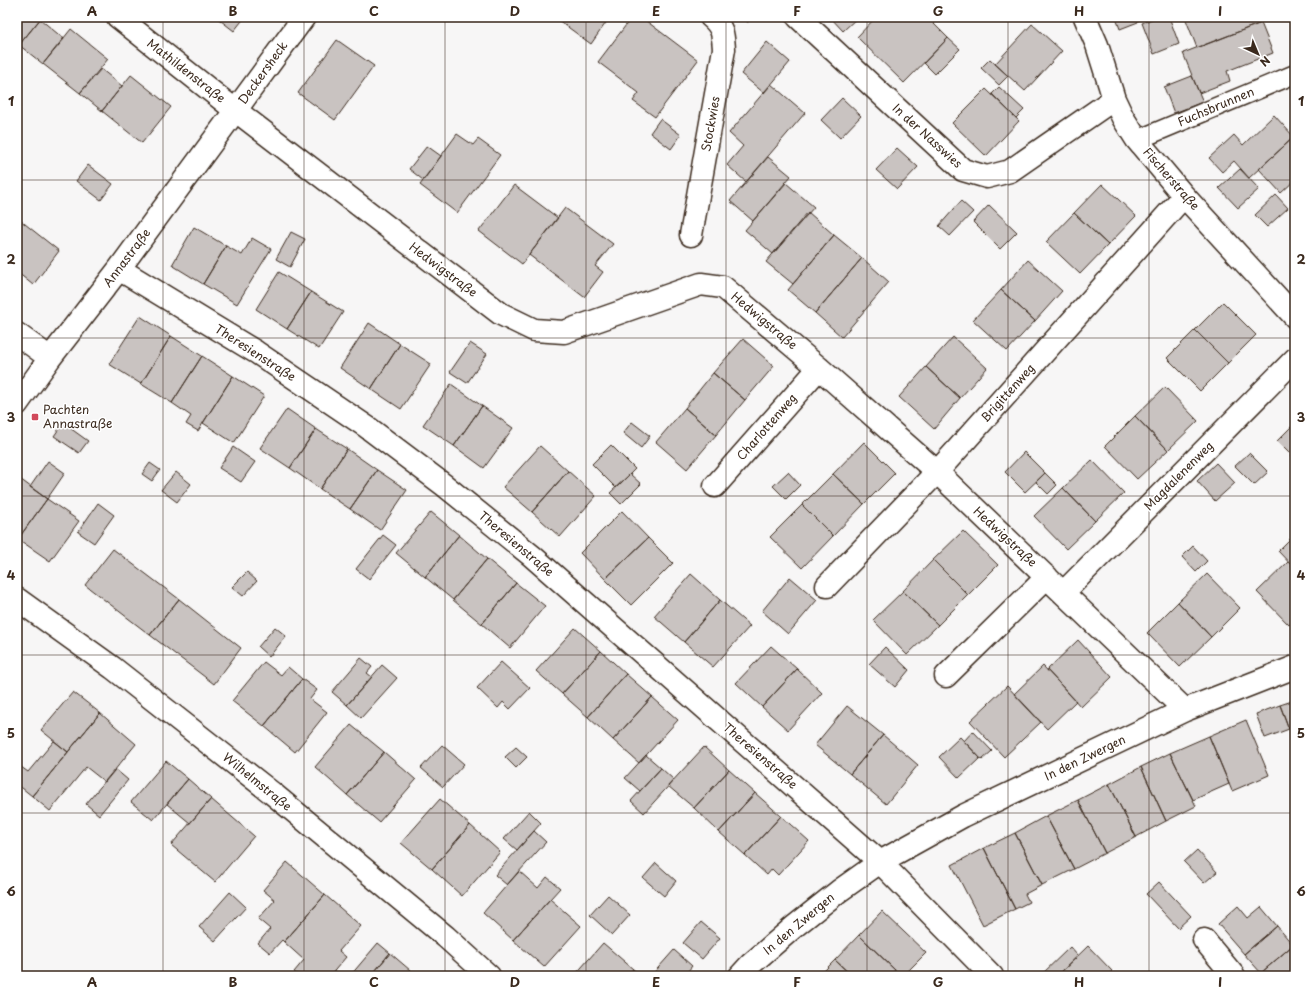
<svg xmlns="http://www.w3.org/2000/svg" width="1312" height="993" font-family="'Playpen Sans',sans-serif">
	<rect width="100%" height="100%" fill="#f7f6f6"/>
	<filter id="ink" filterUnits="userSpaceOnUse"><feTurbulence type="fractalNoise" baseFrequency=".025" numOctaves="2"/><feDisplacementMap in="SourceGraphic" scale="8" xChannelSelector="R" yChannelSelector="G"/><feConvolveMatrix kernelMatrix="1 2 1 2 8 2 1 2 1" color-interpolation-filters="sRGB"/></filter>
	<g filter="url(#ink)">
		<path fill="#c9c3c1" stroke="#3b2a1e" d="M17,17h25l-23,28 -2,-2z
			M216,17h29l-11,14z
			M554,17h56l-19,27z
			M632,17h9l57,43 -43,57 -22,-16 6,-8 -41,-31z
			M830,17h28l-15,14z
			M876,17h51l21,21 -44,45 -47,-46z
			M1119,17h17l2,5 -18,7 -4,-11z
			M1157,17h12l10,27 -25,10 -12,-31z
			M1185,17h73l3,6 -64,25z
			M40,19l24,20 -21,25 -24,-19z
			M1261,23l12,30 -46,18 3,10 -31,12 -16,-40z
			M1032,24l30,27 -37,40 -30,-27z
			M71,29l37,30 -28,34 -37,-29z
			M948,38l12,11 -25,25 -11,-11z
			M337,40l37,26 -39,54 -37,-27z
			M767,42l23,20 -26,31 -23,-19z
			M990,59l18,17 -9,9 -18,-17z
			M101,69l21,17 -20,25 -22,-18z
			M131,75l40,32 -29,36 -40,-32z
			M1192,76l11,26 -29,11 -10,-26z
			M771,84l34,29 -59,69 -19,-17 16,-19 -14,-13z
			M999,87l25,23 -8,8 -24,-24z
			M986,89l33,32 -33,35 -34,-33z
			M842,98l19,18 -21,22 -19,-18z
			M1274,115l20,22 -45,41 -15,-17 -12,11 -13,-14 25,-23 9,10z
			M660,119l21,16 -10,14 -21,-16z
			M457,134l16,11 5,-6 22,16 -43,58 -37,-28z
			M1295,136v44l-14,13 -22,-24z
			M427,146l14,10 -18,24 -14,-11z
			M897,148l21,19 -21,22 -21,-19z
			M768,157l23,19 -38,45 -23,-20z
			M88,165l25,19 -12,16 -25,-19z
			M1240,169l19,20 -21,19 -19,-20z
			M786,183l28,24 -41,47 -28,-24z
			M1102,184l34,32 -28,29 -34,-32z
			M514,185l44,33 -36,46 -43,-33z
			M1276,195l12,13 -21,19 -12,-12z
			M961,201l12,11 -23,24 -11,-10z
			M989,205l28,27 -17,17 -27,-27z
			M565,208l48,36 -18,22 8,6 -19,25 -55,-42z
			M808,212l26,23 -41,49 -27,-22z
			M1074,213l34,32 -28,29 -34,-32z
			M20,220l39,31 -26,34 -16,-13v-48z
			M194,227l32,19 -23,38 -31,-19z
			M291,232l14,7 -15,28 -14,-8z
			M834,235l28,23 -47,55 -27,-23z
			M252,238l19,11 -34,55 -34,-20 23,-38 16,9z
			M862,258l27,24 -47,55 -27,-24z
			M1028,260l34,31 -27,30 -34,-31z
			M279,272l32,20 -24,37 -31,-20z
			M1001,290l34,31 -28,30 -34,-31z
			M311,292l32,20 -24,37 -32,-20z
			M1223,302l33,33 -28,28 -33,-33z
			M140,316l31,20 -30,48 -32,-20z
			M369,323l31,21 -29,45 -31,-21z
			M1195,330l33,33 -28,28 -33,-33z
			M171,336l31,20 -30,47 -31,-19z
			M953,337l34,31 -27,30 -34,-31z
			M743,339l31,27 -29,34 -32,-27z
			M470,343l17,11 -20,29 -17,-11z
			M400,344l31,20 -30,45 -30,-20z
			M202,356l31,20 -35,55 -12,-7 5,-8 -19,-13z
			M926,367l34,31 -26,31 -35,-32z
			M713,373l32,27 -29,35 -31,-27z
			M233,376l31,20 -30,47 -31,-20z
			M451,384l31,22 -28,40 -31,-21z
			M1165,387l33,34 -30,29 -33,-34z
			M482,406l31,22 -29,40 -30,-22z
			M685,408l31,27 -29,34 -31,-27z
			M287,409l29,20 -26,39 -30,-20z
			M1135,416l33,34 -31,29 -32,-33z
			M632,422l18,14 -9,12 -18,-15z
			M63,423l25,18 -9,12 -25,-17z
			M1295,423v36l-18,-18z
			M316,429l31,20 -27,40 -30,-21z
			M864,442l31,31 -31,31 -31,-30z
			M611,445l24,24 -19,19 -24,-24z
			M540,446l28,25 -36,41 -29,-25z
			M233,447l22,15 -14,20 -22,-14z
			M347,449l30,21 -27,39 -30,-20z
			M1024,452l21,21 -20,19 -20,-20z
			M1249,453l19,19 -14,13 -19,-19z
			M1092,460l32,33 -29,28 -32,-33z
			M48,461l17,12 -18,26 -17,-12z
			M150,463l10,7 -8,11 -10,-7z
			M1216,463l19,20 -20,18 -18,-20z
			M377,470l30,20 -27,40 -30,-21z
			M568,471l28,25 -36,41 -28,-25z
			M176,472l15,12 -14,18 -16,-12z
			M788,472l12,13 -14,14 -13,-13z
			M1045,473l12,12 -9,9 -12,-12z
			M630,474l11,10 -20,20 -11,-11z
			M833,474l31,30 -31,32 -31,-31z
			M20,479l27,20 -29,40 -1,-1v-54z
			M1063,488l32,33 -29,28 -32,-33z
			M47,499l32,22 -29,40 -32,-22z
			M98,503l16,12 -20,28 -16,-11z
			M802,505l31,31 -31,32 -32,-31z
			M622,511l26,27 -43,41 -25,-26z
			M431,512l28,23 -34,42 -29,-24z
			M963,531l35,34 -30,30 -35,-35z
			M1295,534v35l-17,-18z
			M383,535l13,10 -27,34 -13,-10z
			M459,535l28,24 -34,41 -28,-23z
			M648,538l25,25 -42,42 -26,-26z
			M1193,546l14,15 -11,11 -14,-15z
			M113,549l66,50 -29,36 -65,-50z
			M487,559l29,24 -34,41 -29,-24z
			M933,560l35,35 -30,30 -35,-34z
			M1288,562l7,7v51l-6,5 -32,-33z
			M247,572l10,9 -14,15 -11,-9z
			M691,574l29,26 -36,42 -30,-26z
			M1207,574l33,34 -29,29 -33,-35z
			M790,577l27,23 -29,34 -26,-23z
			M516,583l29,23 -35,42 -28,-24z
			M903,591l35,34 -31,30 -34,-35z
			M179,599l62,49 -27,36 -64,-49z
			M720,600l30,26 -37,41 -29,-25z
			M1178,602l33,35 -31,30 -33,-34z
			M275,627l11,9 -17,21 -11,-10z
			M575,628l26,23 -39,43 -26,-23z
			M1078,640l34,37 -31,30 -34,-37z
			M771,646l26,23 -35,38 -26,-24z
			M885,647l24,23 -14,17 -26,-23z
			M601,651l25,23 -38,43 -26,-23z
			M361,658l11,9 -5,6 5,4 -25,28 -15,-13z
			M264,662l17,13 7,-8 14,12 -38,47 -32,-25z
			M501,662l29,26 -20,21 -7,-7 -5,6 -21,-20z
			M382,665l15,13 -36,40 -14,-13z
			M1043,666l33,35 -29,28 -33,-35z
			M797,669l25,24 -34,37 -26,-23z
			M626,674l26,23 -39,43 -25,-23z
			M302,679l15,11 -7,9 17,13 -32,40 -31,-26z
			M1007,686l34,36 -37,35 -34,-36z
			M73,692l27,21 -32,39 -27,-22z
			M652,697l26,23 -39,43 -26,-23z
			M1295,700v26l-6,3 -9,-24z
			M1280,705l9,24 -24,9 -9,-24z
			M847,706l36,29 -33,39 -35,-29z
			M100,713l36,31 -31,38 -19,-15 -36,44 -18,-15z
			M1246,720l23,55 -37,16 -23,-55z
			M351,725l33,27 -37,43 -32,-28z
			M973,731l19,20 -10,9 -18,-19z
			M883,735l35,30 -32,39 -36,-30z
			M1209,736l20,48 -36,16 -23,-47z
			M960,737l20,21 -21,20 -20,-21z
			M54,741l14,11 -36,44 -15,-12v-20l11,8z
			M442,745l22,19 -21,23 -22,-19z
			M516,747l11,10 -11,11 -11,-11z
			M704,747l25,23 -35,38 -26,-22z
			M384,752l32,28 -37,42 -32,-27z
			M1170,753l26,53 -30,15 -25,-54z
			M646,755l15,13 -21,23 -15,-13z
			M166,761l22,18 -35,41 -22,-18z
			M1141,767l25,54 -30,16 -27,-53z
			M661,768l13,12 -30,33 -13,-12z
			M115,769l13,11 -29,35 -13,-11z
			M729,770l26,23 -36,39 -25,-24z
			M188,779l23,20 -21,24 -23,-19z
			M1109,784l27,53 -31,16 -27,-53z
			M755,793l26,23 -36,39 -26,-23z
			M211,799l43,37 -39,46 -44,-37z
			M440,799l30,26 -38,44 -31,-26z
			M1078,800l27,53 -31,16 -28,-53z
			M529,811l12,12 -24,27 -13,-11z
			M781,816l28,25 -31,34 -6,-6 -5,6 -22,-20z
			M1046,816l28,53 -32,16 -27,-52z
			M470,825l30,27 -38,44 -30,-27z
			M534,831l12,11 -39,43 -12,-10z
			M1015,833l27,52 -17,9 4,8 -14,7 -31,-61z
			M984,848l31,61 -32,16 -31,-60z
			M1197,850l20,22 -13,11 -20,-21z
			M287,862l38,33 -41,47 -2,-2 -12,13 -12,-10 12,-14 -12,-10 17,-19 -12,-10z
			M656,863l20,18 -12,15 -21,-18z
			M519,871l19,17 9,-11 13,11 -47,52 -30,-27z
			M1159,882l32,34 -13,12 -32,-34z
			M230,892l16,15 -31,34 -16,-14z
			M325,895l36,31 -22,25 7,6 -16,19h-31l-5,-4 10,-12 -20,-18z
			M608,895l22,20 -18,20 -22,-20z
			M550,899l31,27 -37,41 -31,-27z
			M1238,906l10,12 13,-11 16,19 -33,28 -26,-30z
			M882,911l44,42 -23,23h-2l-42,-41z
			M701,922l19,16 -18,21 -19,-16z
			M1277,926l16,19 -32,28 -17,-19z
			M859,935l36,35 -6,6h-37l-17,-16z
			M378,943l12,10 -19,23h-21z
			M603,943l30,26 -6,7h-53z
			M1293,945l2,2v29h-32l-2,-3z
			M1088,946l24,25 -5,5h-50z
			M1070,947l8,9 -21,20h-17z
			M674,950l18,16 -8,10h-33z
			M390,953l27,23h-46z
			M835,960l17,16h-33z
			M633,969l8,7h-14z"/>
		<g fill="none" stroke-linecap="round" stroke-linejoin="round">
			<g stroke="#3b2a1e" stroke-width="21">
				<path id="service" d="M1137,140l158,-66"/>
			</g>
			<g stroke="#3b2a1e" stroke-width="25">
				<path id="minor" d="M118,17l117,93 266,204 33,16 30,2 137,-48 22,3 96,81 118,104 126,121 122,117
					M798,17l165,153 24,7 23,-6 104,-72
					M1085,17l12,28 17,54 9,19 14,22 47,56 111,121
					M691,235l33,-186c-1,-14 -1,-22 -13,-32
					M119,269l137,83 111,75 77,58 88,71 348,306 112,114
					M17,334l33,24
					M17,404l33,-46 69,-89 185,-252
					M715,486l104,-118
					M827,586l110,-114 247,-276
					M1063,593l232,-234
					M17,599l96,69 159,125 174,144 43,39
					M946,676l101,-99
					M1204,940l30,36
					M740,976l11,-12 44,-38 44,-35 41,-29 83,-46 222,-106 110,-43"/>
			</g>
			<path stroke="#3b2a1e" stroke-width="2.5" stroke-dasharray="1 3" stroke-linecap="butt" d="M747,22l4,-5"/>
			<use href="#service" stroke="#fff" stroke-width="18"/>
			<use href="#minor" stroke="#fff" stroke-width="22"/>
		</g>
	</g>
	<path fill="none" stroke="#3b2a1e" stroke-width="1" stroke-opacity="0.55" d="M163,17v959M304,17v959M445,17v959M586,17v959M726,17v959M867,17v959M1008,17v959M1149,17v959M17,180h1278M17,338h1278M17,496h1278M17,655h1278M17,813h1278"/>
	<rect fill="#d1495b" stroke="#fff" stroke-width="1.5" x="31" y="413" width="8" height="8" rx="2"/>
	<g text-anchor="middle" stroke-width="3" stroke-linejoin="round" paint-order="stroke">
		<g font-size="12" fill="#3b2a1e" stroke="#fff">
			<text transform="translate(186 71) rotate(38)" y="4">Mathildenstraße</text>
			<text transform="translate(263 73) rotate(-54)" y="4">Deckersheck</text>
			<text transform="translate(1216 107) rotate(-23)" y="4">Fuchsbrunnen</text>
			<text transform="translate(711 124) rotate(-80)" y="4">Stockwies</text>
			<text transform="translate(927 136) rotate(42)" y="4">In der Nasswies</text>
			<text transform="translate(1171 179) rotate(49)" y="4">Fischerstraße</text>
			<text transform="translate(127 258) rotate(-53)" y="4">Annastraße</text>
			<text transform="translate(443 270) rotate(37)" y="4">Hedwigstraße</text>
			<text transform="translate(764 321) rotate(40)" y="4">Hedwigstraße</text>
			<text transform="translate(255 353) rotate(33)" y="4">Theresienstraße</text>
			<text transform="translate(1008 393) rotate(-48)" y="4">Brigittenweg</text>
			<text transform="translate(767 427) rotate(-49)" y="4">Charlottenweg</text>
			<text transform="translate(1179 476) rotate(-45)" y="4">Magdalenenweg</text>
			<text transform="translate(1005 537) rotate(43)" y="4">Hedwigstraße</text>
			<text transform="translate(516 544) rotate(40)" y="4">Theresienstraße</text>
			<text transform="translate(760 756) rotate(41)" y="4">Theresienstraße</text>
			<text transform="translate(1085 758) rotate(-26)" y="4">In den Zwergen</text>
			<text transform="translate(257 782) rotate(39)" y="4">Wilhelmstraße</text>
			<text transform="translate(799 924) rotate(-40)" y="4">In den Zwergen</text>
		</g>
		<g font-size="12" fill="#3b2a1e" stroke="#fff" text-anchor="start">
			<text x="43" y="414">Pachten<tspan x="43" dy="14">Annastraße</tspan></text>
		</g>
	</g>
	<rect width="1312" height="993" fill="none" stroke="#fff" stroke-width="44"/>
	<g transform="translate(1258 54) rotate(136)" stroke="#ffffff" stroke-width="3" paint-order="stroke">
	<path d="M0-3L7 15L0 10L-7 15Z" fill="#3b2a1e"/>
	<text y="-6" font-size="11" font-weight="bold" text-anchor="middle" fill="#3b2a1e">N</text>
	</g>
	<rect x="22" y="22" width="1268" height="949" fill="none" stroke="#3b2a1e" stroke-width="1.5"/>
	<g font-size="13" text-anchor="middle" font-weight="bold" fill="#3b2a1e">
		<text x="92" y="16">A</text>
		<text x="233" y="16">B</text>
		<text x="374" y="16">C</text>
		<text x="515" y="16">D</text>
		<text x="656" y="16">E</text>
		<text x="797" y="16">F</text>
		<text x="938" y="16">G</text>
		<text x="1079" y="16">H</text>
		<text x="1220" y="16">I</text>
		<text x="11" y="106">1</text>
		<text x="1301" y="106">1</text>
		<text x="11" y="264">2</text>
		<text x="1301" y="264">2</text>
		<text x="11" y="422">3</text>
		<text x="1301" y="422">3</text>
		<text x="11" y="580">4</text>
		<text x="1301" y="580">4</text>
		<text x="11" y="738">5</text>
		<text x="1301" y="738">5</text>
		<text x="11" y="896">6</text>
		<text x="1301" y="896">6</text>
		<text x="92" y="987">A</text>
		<text x="233" y="987">B</text>
		<text x="374" y="987">C</text>
		<text x="515" y="987">D</text>
		<text x="656" y="987">E</text>
		<text x="797" y="987">F</text>
		<text x="938" y="987">G</text>
		<text x="1079" y="987">H</text>
		<text x="1220" y="987">I</text>
	</g>
</svg>
